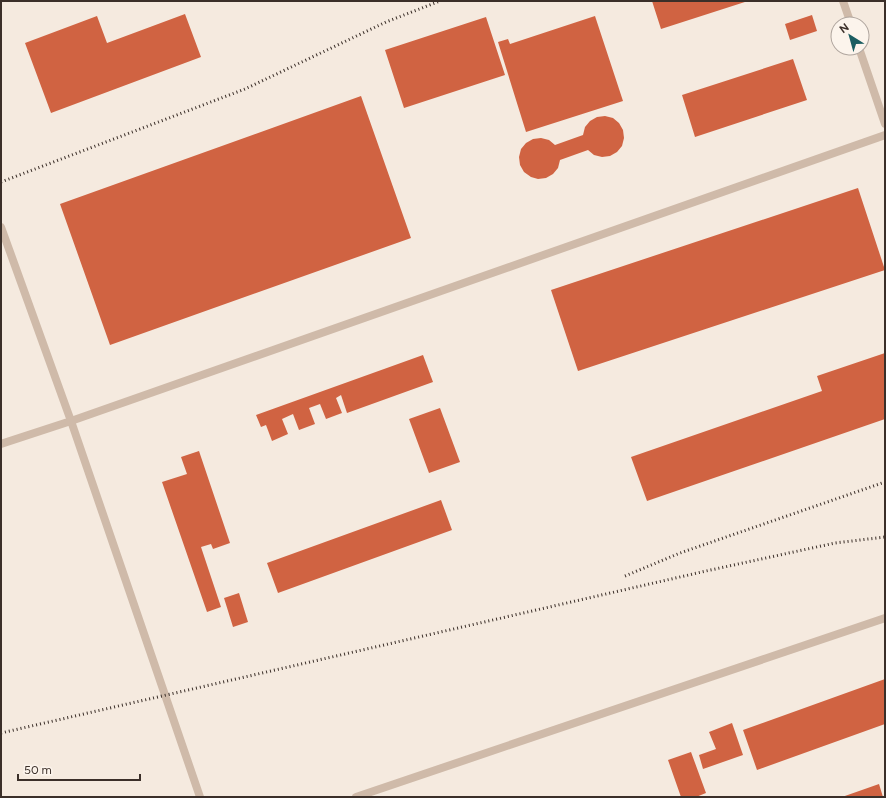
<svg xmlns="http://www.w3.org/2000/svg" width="886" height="798" font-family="Figtree,sans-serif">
	<rect width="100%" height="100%" fill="#f5eadf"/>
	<path fill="#d06342" d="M652,1h96l-87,28z
		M185,14l16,43 -150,56 -26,-70 72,-27 10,27z
		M812,15l5,16 -27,9 -5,-16z
		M595,16l28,85 -97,31 -28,-90 10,-3 2,5z
		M486,17l19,58 -101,33 -19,-58z
		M793,59l14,41 -112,37 -13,-42z
		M361,96l50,142 -301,107 -50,-141z
		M605,116l8,2 6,5 4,7 1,8 -2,8 -5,6 -7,4 -8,1 -8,-2 -6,-5 -28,10 -2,8 -5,6 -7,4 -8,1 -7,-2 -7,-5 -4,-7 -1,-8 2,-8 5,-6 7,-4 8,-1 8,2 6,5 28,-10 2,-8 5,-6 7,-4z
		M858,188l27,82 -307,101 -27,-81z
		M885,353v66l-238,82 -16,-44 191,-66 -5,-15z
		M423,355l10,27 -86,31 -6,-18 -5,3 6,15 -16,6 -6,-15 -11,4 6,16 -16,6 -6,-16 -11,5 6,15 -16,7 -6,-16 -5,2 -5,-12z
		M440,408l20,54 -31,11 -20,-54z
		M199,451l31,92 -17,6 -2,-5 -10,3 20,60 -14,5 -45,-130 25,-8 -6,-17z
		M441,500l11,30 -174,63 -11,-30z
		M239,593l9,29 -15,5 -9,-29z
		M885,679v45l-128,46 -14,-40z
		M732,723l11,32 -40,14 -4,-14 17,-6 -7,-17z
		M691,752l15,41 -10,4h-15l-13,-37z
		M879,784l4,13h-41z"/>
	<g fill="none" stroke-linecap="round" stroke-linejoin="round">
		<path stroke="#cfbaa9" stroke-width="8" d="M843,1l8,23
			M859,48l26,76
			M1,227l70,194 129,376
			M1,444l70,-23 814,-286
			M356,797l529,-179"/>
		<path stroke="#3b2f29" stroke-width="3" stroke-dasharray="1 3" stroke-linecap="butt" d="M1,182l244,-93 141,-67 54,-21
			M625,576l55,-23 205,-71
			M1,733l705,-162 129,-28 50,-6"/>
	</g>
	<rect width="886" height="798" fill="none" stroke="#3b2f29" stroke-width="4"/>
	<g transform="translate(850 36) rotate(323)"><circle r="19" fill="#fcf4ec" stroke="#afa59e"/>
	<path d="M0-3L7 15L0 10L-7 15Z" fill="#1b5d61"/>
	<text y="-6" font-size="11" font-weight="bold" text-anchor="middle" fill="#3b2f29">N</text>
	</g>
	<path d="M18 774v6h122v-6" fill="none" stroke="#3b2f29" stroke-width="2"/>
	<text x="24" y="774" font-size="12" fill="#3b2f29" stroke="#fcf4ec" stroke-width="3" paint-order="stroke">50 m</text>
</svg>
